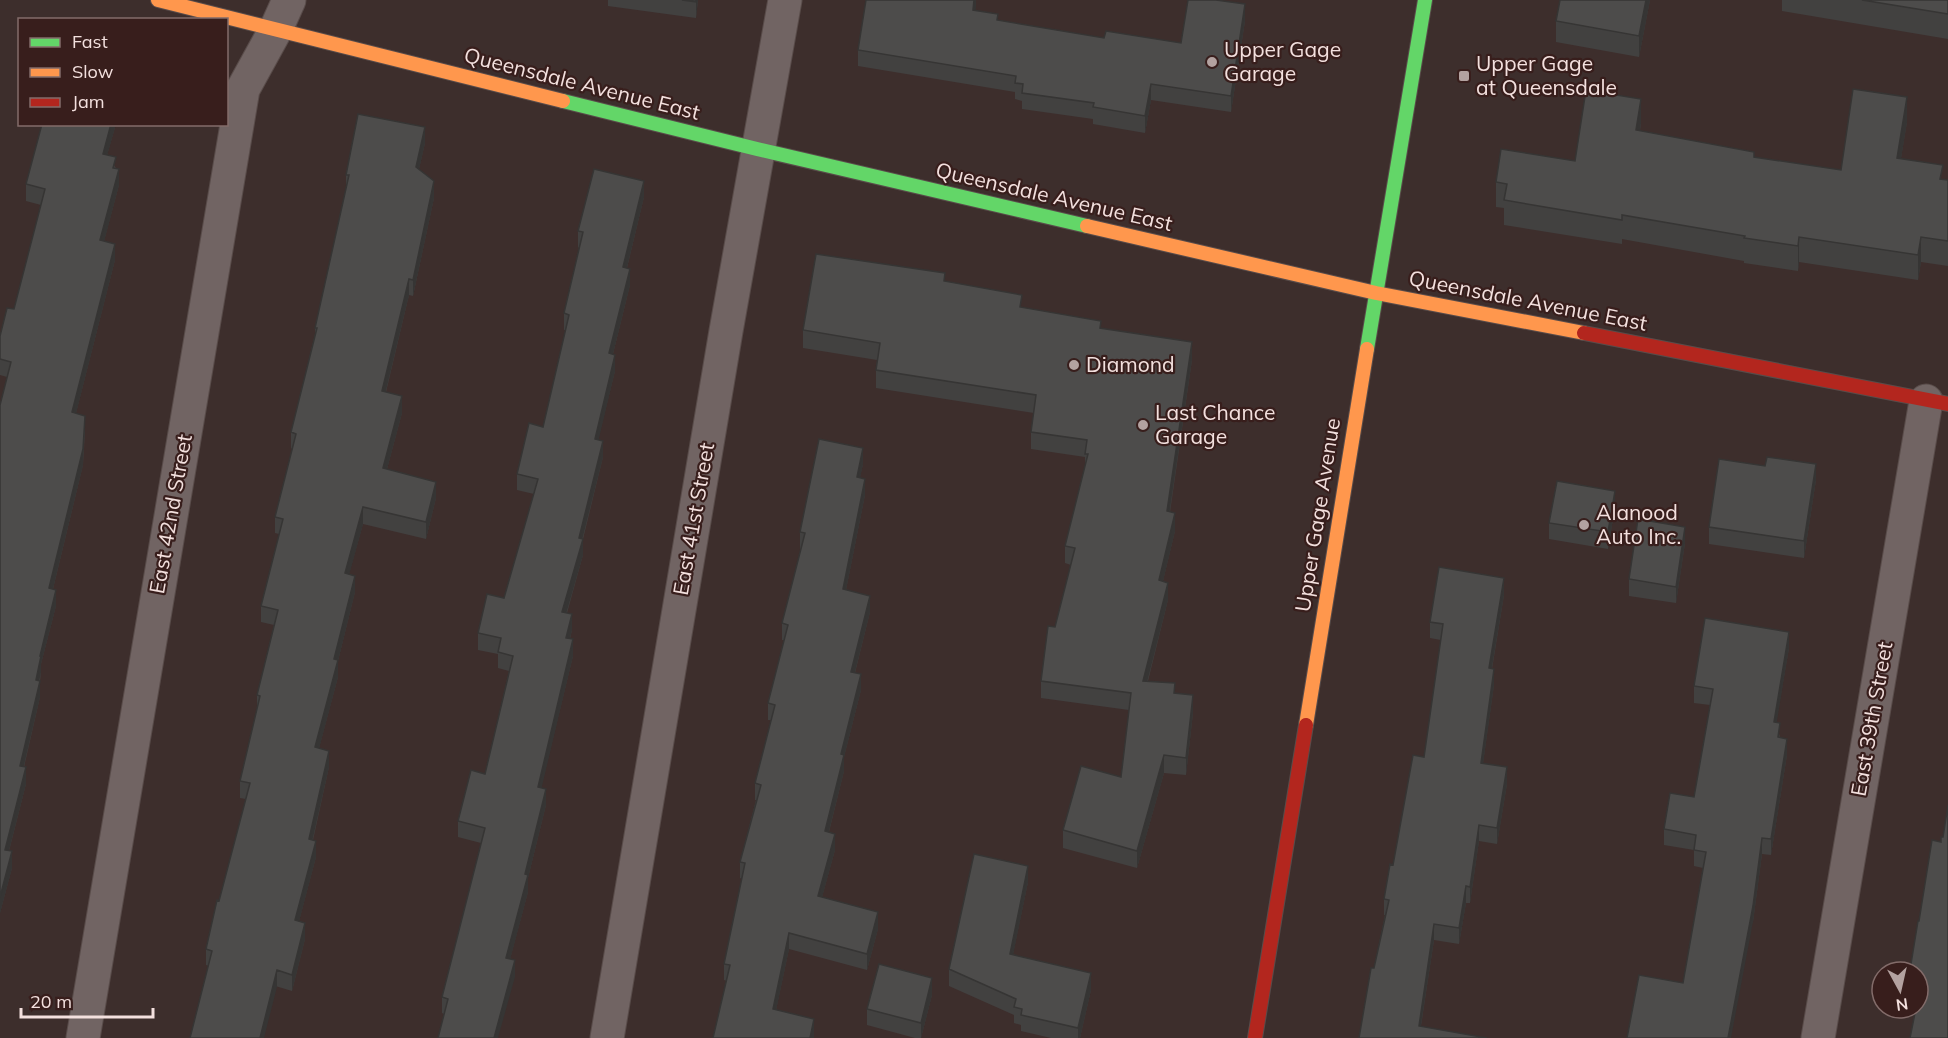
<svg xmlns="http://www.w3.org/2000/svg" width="1948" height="1038" font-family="Mulish,sans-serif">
	<rect width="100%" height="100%" fill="#3d2e2c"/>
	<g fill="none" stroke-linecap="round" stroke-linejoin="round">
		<g stroke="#594c4a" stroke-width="35">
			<path id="street" d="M83,1038l160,-949 33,-60 13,-29
				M607,1038l119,-707 59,-331
				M1818,1038l108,-637"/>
		</g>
		<g stroke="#594c4a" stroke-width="16">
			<path id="fast" d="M563,101l194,48 330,77
				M1367,349l58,-349"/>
		</g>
		<g stroke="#594c4a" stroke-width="16">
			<path id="slow" d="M158,0l405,101
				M1087,226l289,67 208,40
				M1306,725l61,-376"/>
		</g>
		<g stroke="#594c4a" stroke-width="16">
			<path id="jam" d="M1584,333l364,71
				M1255,1038l51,-313"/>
		</g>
		<use href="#street" stroke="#716463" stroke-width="33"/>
		<use href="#fast" stroke="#63d668" stroke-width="14"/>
		<use href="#slow" stroke="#ff974d" stroke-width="14"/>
		<use href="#jam" stroke="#b3261e" stroke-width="14"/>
	</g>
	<path fill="#424140" d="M608,0h90l-2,18 -88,-12z
		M976,0l-1,10 23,10 106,18 77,5 64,-22 -14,91 -80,-12 -6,33 -52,-9v-5l-71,-10v-8l-7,-2v-7l-157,-26v-16z
		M1650,0l-11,57 -83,-15v-21z
		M1782,0h166v39l-166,-28z
		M1907,122l-6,36 42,22h5v86l-27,-4 -3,18 -119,-18 -1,9 -54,-8v-2l-122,-22v5l-118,-19v-17l-8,-1v-25l79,-21 66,-38 -1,8 114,26 87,13z
		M42,124h74l-9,31 9,13 3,17 -15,56 11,19 -39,153 9,19 -2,33 -30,124 3,17 -15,58v8l-1,9v16l-16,70 2,17 -17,67 3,17 -12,45 7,-536 -7,-2v-39l14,-27 27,-104 -15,-4v-17z
		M425,143l-6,26 15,29 -21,98 -4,-1 -23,97 16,21 -15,56 49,29 -10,41 -63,-15 -14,50 6,18 -17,69v16l-19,71 10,19 -16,73 3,17 -17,64 6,18 -13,52 -86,-26v-16l40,-150 -6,-1v-17l17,-72v-14l17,-70 -13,-3v-16l18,-72 -4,-1v-16l17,-68 -1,-1v-16l24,-98v-6l31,-140v-13z
		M644,197l-17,71 3,17 -17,69 2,17 -17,69 5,17 -20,82v16l-16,58 5,17 -2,9 3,17 -32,132 5,17 -18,73v14l-18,67 5,18 -71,37 -2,-1v-16l39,-154 -23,-6v-16l27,-47 24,-103 -11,-3v-14l-20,-4v-17l26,-35 30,-104 -17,-4v-16l26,-47 23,-97h-2v-17l15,-65 -1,-1v-16z
		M945,282l77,25 79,21 91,32 -22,152 5,19 -12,50 5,19 -20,81 27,12 18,20 -7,62 -22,-2 -27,95 -74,-20v-18l58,-53 8,-67 -88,-12v-17l30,-116 -6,-2v-17l20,-77v-12l-54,-8v-17l3,-19 -158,-25v-18l1,-10 -74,-12v-18z
		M863,464l-3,13 5,18 -19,95 24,22 -15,61 6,17 -17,67v14l-15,61 6,18 -13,47 56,32 -11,41 -78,-21 -13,61 38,25v3h-101l14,-57 -3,-1v-16l18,-85 -2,-1v-16l16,-62h-1v-17l16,-63h-3v-17l16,-63h-2v-17l19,-74h-1v-17z
		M1816,480l-12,78 -95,-14v-17z
		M1615,507l-7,42 -59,-10v-16z
		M1685,543l-9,60 -47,-7v-17z
		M1504,595l-12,74 2,16 -11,78 24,21 -10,60 -18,-3 -9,62h-4l-7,41 -25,-4 -13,86 -62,12 26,-123h-1v-16l40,-142 17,-117 -11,-2v-16z
		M1789,648l-13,75 4,14 7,18 -16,100 -9,-1 -9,68 -70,61 20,-115 -9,-2v-16l-30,-5v-16l30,-32 16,-92 -16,-2v-17z
		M1943,837l5,201 -28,-47h-2v-19h-8l9,-51z
		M1028,882l-15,72 78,36 -11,48h-29l-30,-7v-6l-7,-2v-8l-65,-29v-17z
		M932,995l-11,43h-6l-48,-13v-16z"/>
	<path fill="#363534" d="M696,0h2l-2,18z
		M974,0h2v6l-3,20v-16z
		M1646,0h4l-11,57v-21z
		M1245,4v17l-14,91v-16z
		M1151,84v16l-6,33v-17z
		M1907,97v25l-10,61v-25z
		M1641,99v24l-5,32v-25z
		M111,124h5l-13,46v-16z
		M425,127v16l-9,40v-16z
		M119,169v16l-19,72v-17z
		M434,181v17l-21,98v-16z
		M644,181v16l-21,87v-17z
		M1799,237v25l-1,9v-25z
		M1921,237v25l-3,18v-25z
		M115,244v16l-43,169v-17z
		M630,269v16l-21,85v-17z
		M409,279v16l-27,112v-16z
		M1192,342v18l-25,169v-18z
		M615,355v16l-20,84v-16z
		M402,396v17l-19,71v-16z
		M85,416l-2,49 -34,140v-17z
		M603,441v16l-24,95 4,-13v16l-21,73v-16l17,-74z
		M863,448v16l-6,29v-16z
		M1816,464v16l-12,78v-17z
		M865,479v16l-22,110v-16z
		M436,482v16l-10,41v-17z
		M1615,491v16l-7,42v-17z
		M363,507v17l-18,66v-17z
		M1175,513v18l-16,67v-18z
		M1685,527v16l-9,60v-16z
		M355,576v16l-17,69v16l-23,87v-17l19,-88z
		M1504,578v17l-15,90v-17z
		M1168,583v17l-25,98v-17z
		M56,590v16l-15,58v8l-5,24v-16l4,-24z
		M870,596v16l-19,76v-16z
		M572,614v16l-6,24v-16z
		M1789,632v16l-15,91v-17z
		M573,639v17l-35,147v-16z
		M1494,669v16l-13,94v-16z
		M861,674v16l-17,67v14l-19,76v-16l16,-77z
		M40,681v16l-20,85v-16z
		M1193,695v18l-7,62v-17z
		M1787,739v16l-16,100v-16z
		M329,751v16l-20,88v-16z
		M1164,755v18l-27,95v-17z
		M26,767v17l-21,82v-16z
		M1507,767v17l-10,60v-16z
		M546,789v16l-18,73v14l-22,83v-17l19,-84z
		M1479,825v16l-9,62v-16z
		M835,834v16l-17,62v-16z
		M1762,838v16l-9,68 -22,116h-3z
		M316,841v16l-21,80v-17z
		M12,851v17l-12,45v-16z
		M1028,866v16l-18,88v-16z
		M1466,886v17l-7,41v-16z
		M878,912v17l-11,41v-16z
		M305,923v16l-13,52v-16z
		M1434,924v16l-15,98v-12z
		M789,933v16l-16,76v-16z
		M515,960v17l-17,61h-4z
		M277,970v17l-13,51h-4z
		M1091,973v17l-11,48h-2v-10z
		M932,978v17l-11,43v-15z
		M814,1019v19h-4z"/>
	<path fill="#4d4c4b" stroke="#363534" stroke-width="1.5" d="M682,0h14v2z
		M866,0h108l-1,10 25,4 -1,6 107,18 2,-7 75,12 7,-43h28l29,4 -14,92 -80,-12 -6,32 -52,-9 1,-4 -72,-10 1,-9 -8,-1 1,-7 -158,-26z
		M1560,0h86l-7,36 -83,-15z
		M1862,0h86v14z
		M1853,89l54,8 -10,61 46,7 -3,14 8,1v61l-27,-4 -3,18 -119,-18 -1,9 -54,-8 1,-2 -123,-21v5l-118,-20 3,-16 -11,-2 5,-33 74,12 11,-71 55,9 -5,31 118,22v5l87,13z
		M358,114l67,13 -9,40 18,14 -21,99 -4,-1 -27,112 20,5 -19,72 53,14 -10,40 -63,-15 -18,66 10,3 -21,83 4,1 -23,87 14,4 -20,88 7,2 -21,79 10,3 -13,52 -15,-5 -17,68h-70l22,-87 -6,-2 11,-49 2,1 31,-118 -10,-2 20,-85 -3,-1 21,-85 -17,-4 22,-87 -8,-2 21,-83 -5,-2 26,-104h-2l34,-153h-3z
		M42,124h69l-8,30 13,3 -3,11 6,1 -19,71 15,4 -43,168 13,4 -2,33 -34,139 7,2 -16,66h1l-5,24 4,1 -20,85 6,1 -21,83 7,1 -12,46v-492l11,-43 -11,-3v-23l7,-28 7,1 31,-120 -19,-5z
		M594,169l50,12 -21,86 7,2 -21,84 6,2 -20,84 8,2 -24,97 4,1 -21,73 10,2 -6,24 7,1 -35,148 8,2 -21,85 3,1 -22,83 9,2 -21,78h-56l10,-39 -6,-2 43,-169 -27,-7 13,-51 14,4 28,-118 -15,-4 3,-14 -23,-5 9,-39 17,4 34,-119 -21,-5 12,-51 14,4 26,-112 -5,-2 19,-81 -5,-1z
		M816,254l129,19 -1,8 78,14 -2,12 81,14 -1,7 92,14 -25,169 8,2 -16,67 9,3 -25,98 32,2 -1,10 19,2 -7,63 -22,-3 -27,96 -74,-21 18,-64 40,11 10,-84 -90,-12 7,-55 7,1 20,-79 -10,-2 23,-92h-3l2,-14 -56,-8 5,-37 -160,-25 4,-27 -77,-13z
		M819,439l44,9 -6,29 8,2 -22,110 27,7 -19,76 10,2 -20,80 3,1 -19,76 10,3 -17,62 60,16 -11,42 -78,-21 -16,76 41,10 -4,19h-97l17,-73 -6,-1 21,-101 -5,-1 21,-77 -6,-2 20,-78 -7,-2 20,-78 -6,-2 23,-90 -5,-1z
		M1767,457l49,7 -12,77 -95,-14 10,-68 46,7z
		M1557,481l58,10 -7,41 -59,-9z
		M1638,519l47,8 -9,60 -47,-8z
		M1439,567l65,11 -15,90 5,1 -13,94 26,4 -10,61 -18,-3 -9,62 -4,-1 -7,42 -25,-4 -15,102 68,12h-128l12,-70h3l15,-68 -5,-1 6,-35 3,1 20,-110 11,2 19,-133 -13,-2z
		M1705,618l84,14 -15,90 6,1 -2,14 9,2 -16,100 -9,-1 -9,68 -25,132h-101l12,-63 44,8 23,-131 -12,-2 2,-15 -32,-6 6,-36 24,4 19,-108 -19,-3z
		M1948,805v233h-38l6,-30h2v-10l5,-23 -5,-1 1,-3 -9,-1 8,-49h1l13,-81 9,2v-5h2z
		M974,854l54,12 -18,88 81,19 -13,55 -57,-13 1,-6 -8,-2 2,-8 -67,-30z
		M879,964l53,14 -11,45 -54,-14z"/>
	<g fill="#b3a2a0" stroke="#381e1c" stroke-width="2">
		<circle cx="1212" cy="62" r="6"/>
		<rect x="1458" y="70" width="12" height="12" rx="3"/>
		<circle cx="1074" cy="365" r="6"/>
		<circle cx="1143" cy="425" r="6"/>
		<circle cx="1584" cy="525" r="6"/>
	</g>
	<g text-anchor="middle" stroke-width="4.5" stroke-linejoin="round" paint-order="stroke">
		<g font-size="21" fill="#f3e0de" stroke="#381e1c" text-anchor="start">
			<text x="1224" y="57">Upper Gage<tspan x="1224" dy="24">Garage</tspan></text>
			<text x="1476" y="71">Upper Gage<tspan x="1476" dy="24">at Queensdale</tspan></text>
			<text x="1086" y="372">Diamond</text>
			<text x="1155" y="420">Last Chance<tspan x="1155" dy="24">Garage</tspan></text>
			<text x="1596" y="520">Alanood<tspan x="1596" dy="24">Auto Inc.</tspan></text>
		</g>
		<g font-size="21" fill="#f3e0de" stroke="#381e1c">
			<text transform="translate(582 84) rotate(14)" y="7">Queensdale Avenue East</text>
			<text transform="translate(1054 197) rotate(13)" y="7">Queensdale Avenue East</text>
			<text transform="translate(1528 301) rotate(11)" y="7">Queensdale Avenue East</text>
			<text transform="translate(171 514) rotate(-80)" y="7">East 42nd Street</text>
			<text transform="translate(1318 515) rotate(-81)" y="7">Upper Gage Avenue</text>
			<text transform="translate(694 519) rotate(-80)" y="7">East 41st Street</text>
			<text transform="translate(1872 719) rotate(-80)" y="7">East 39th Street</text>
		</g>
	</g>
	<rect x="18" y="18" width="210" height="108" fill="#381e1c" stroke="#836c6a" stroke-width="1.5"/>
	<rect x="30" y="38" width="30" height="9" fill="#63d668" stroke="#836c6a" stroke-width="1.5"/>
	<text x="72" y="48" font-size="18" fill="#f3e0de">Fast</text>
	<rect x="30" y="68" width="30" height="9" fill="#ff974d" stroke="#836c6a" stroke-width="1.5"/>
	<text x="72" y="78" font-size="18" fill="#f3e0de">Slow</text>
	<rect x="30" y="98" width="30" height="9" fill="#b3261e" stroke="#836c6a" stroke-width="1.5"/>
	<text x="72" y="108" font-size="18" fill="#f3e0de">Jam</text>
	<g transform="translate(1900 990) rotate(172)"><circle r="28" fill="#381e1c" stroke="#836c6a" stroke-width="1.5"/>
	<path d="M0-4.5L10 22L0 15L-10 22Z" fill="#b3a2a0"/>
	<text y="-9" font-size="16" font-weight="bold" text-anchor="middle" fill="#f3e0de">N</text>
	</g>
	<path d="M21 1008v9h132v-9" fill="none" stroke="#f3e0de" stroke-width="3"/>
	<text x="30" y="1008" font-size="18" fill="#f3e0de" stroke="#381e1c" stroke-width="4.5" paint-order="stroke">20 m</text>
</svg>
